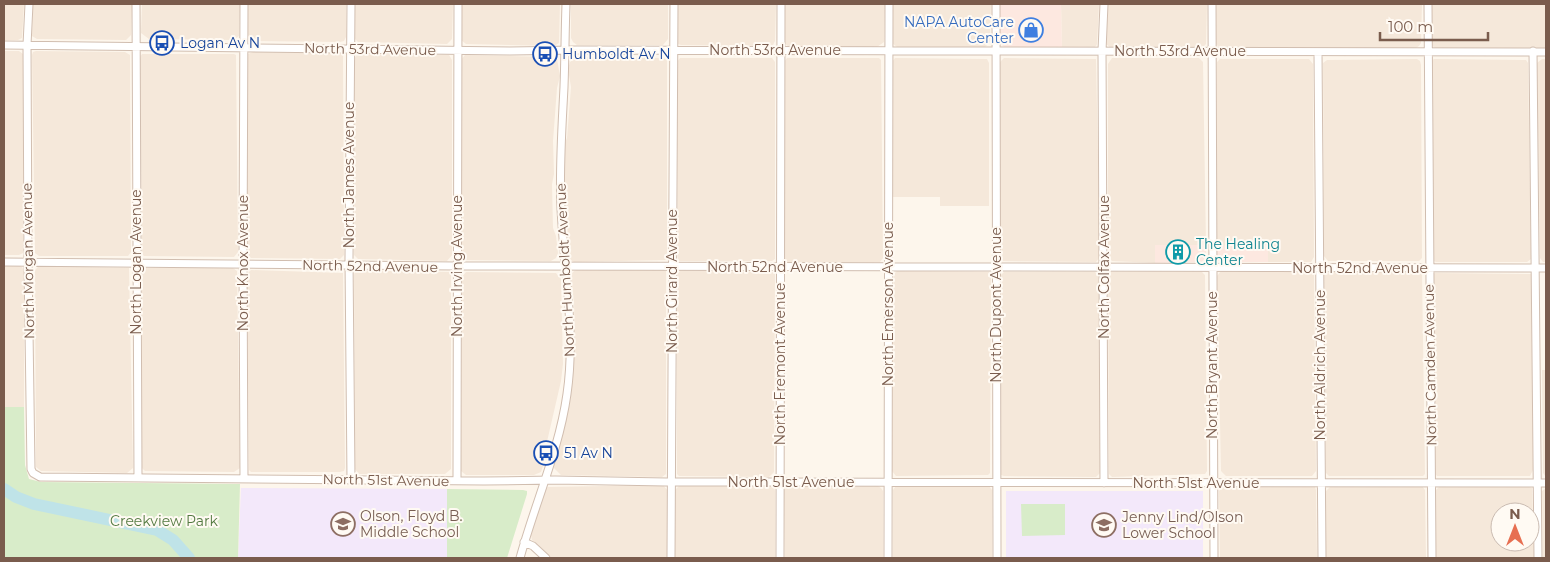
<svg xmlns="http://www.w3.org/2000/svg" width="1550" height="562" font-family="Montserrat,sans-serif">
	<rect width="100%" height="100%" fill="#fdf6ec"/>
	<path fill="#f5e8da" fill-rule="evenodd" d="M4,4h20l-2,34 -4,2h-14z
		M33,4h99l-1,31 -5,5 -89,-1 -5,-3z
		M142,4h98l-1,32 -6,4 -84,-1 -8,-6z
		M247,4h99v33l-2,4 -4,1 -89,-1 -5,-4z
		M355,4h98l-1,35 -5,5 -89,-2 -4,-4z
		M462,4h98l-1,39 -5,3 -88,-2 -5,-4z
		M571,4h97v35l-5,6h-86l-4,-3 -2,-4z
		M677,4h99l-1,37 -2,4 -3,1 -89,-1 -3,-1 -2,-3z
		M785,4h100l-1,38 -7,5h-88l-5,-4z
		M893,4h98l-1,38 -5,5h-88l-5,-4z
		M1061,4h38l-2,40 -1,2 -3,2h-31z
		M1108,4h99l-1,40 -3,3 -92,1 -5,-4z
		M1216,4h206l-1,39 -2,3 -3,2h-196l-5,-5z
		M1431,4h115v44h-110l-4,-2 -2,-5z
		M4,51h15l4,3v199l-4,2h-15z
		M36,51l89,1 5,3 1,197 -3,4h-89l-4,-3 -3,-198 1,-3z
		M253,52l87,1 3,2 1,200 -4,4 -89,-1 -4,-4 -1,-197 2,-3z
		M142,54h92l2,1 2,197 -4,5 -90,-1 -2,-2 -2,-197z
		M358,54l91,1 3,5v195l-5,6 -89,-2 -4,-4v-196z
		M465,55l89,2 3,2 3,17 -3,12 -4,53 1,33 -2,10 1,44 3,8 2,17 -2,5 -5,3 -87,-1 -3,-3v-197z
		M577,57l86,1 4,2v198l-2,2 -91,2 -5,-3 -3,-5 -1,-70 -3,-13 1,-23 4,-10 4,-51 -3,-18 2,-7z
		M680,58h92l3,4v197l-3,2h-92l-2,-1 -1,-198z
		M787,58h92l2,2 2,198 -3,4h-93l-2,-2 -1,-198z
		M895,58l92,1 2,4v143h-49v-9h-48v-135z
		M1004,58l92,1 4,198 -4,5 -93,-1 -3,-4v-195z
		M1112,58h87l4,4 3,183h-50l-1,18 -43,-2 -4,-4v-193z
		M1220,59h89l4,5 1,193 -3,5h-43l-1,-17 -50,1v-184z
		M1417,59l3,2 1,4 1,193 -3,3h-91l-4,-5 -1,-193 4,-3z
		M1434,59l89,1h3l2,3 3,196 -4,3h-91l-4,-2 -1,-199z
		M1542,59h4v203h-3l-3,-4 -3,-195z
		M4,266h16l2,1 2,4v136h-20z
		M39,266l90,2 4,200 -6,5 -86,-2 -5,-4 -1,-197z
		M145,268h88l4,3 3,197 -6,4 -89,-1 -3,-3v-195z
		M580,269l84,1 2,1v203l-4,3 -101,-2 -7,-7v-10l6,-11 11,-50 1,-37 3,-9 -1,-50 -5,-24 5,-6z
		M251,270l92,3 2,195 -1,3 -4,1h-89l-2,-2 -2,-196z
		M358,270l93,2v197l-6,5h-86l-4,-5 -1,-194 1,-4z
		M680,271h91l4,2 -1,199 -5,5 -90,-1 -2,-2v-200z
		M897,271l92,1 2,2 -1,199 -2,2 -92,1 -4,-5 1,-196z
		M1221,271h90l3,4 2,196 -4,5h-86l-5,-5 -4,-195z
		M466,272l90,1 5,6 2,85 -2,17 -15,65 1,8 -6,18 -7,3h-68l-5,-4 1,-194z
		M1004,272h91l2,2 2,3 1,196 -4,4 -92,-1 -3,-1 -1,-199z
		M1111,272h91l3,3 2,196 -2,3 -93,3 -3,-3 -1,-198z
		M1328,272h90l4,1 3,201 -2,2h-94l-3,-3 -2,-198z
		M1435,273l96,1 2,196 -3,6h-93l-3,-4 -1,-198z
		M1542,370h4v107l-3,-4z
		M663,485l5,6 -1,67h-116l-19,-18 -1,-5 13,-46 4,-2z
		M679,486h93l2,1 1,4v67h-100v-68z
		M788,486h90l3,2 2,3v67h-98l-1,-68z
		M896,486h93l3,4v68h-99v-68z
		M1223,486l92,1 1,3 1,68h-97l-1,-67z
		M1331,486h91l3,4 1,68h-100v-67z
		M1439,487h90l3,1 2,70h-98l-1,-67zM1500,512h30v30h-30z
		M1546,488v70h-3l-1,-67z"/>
	<path fill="#fde8e0" d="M1000,4h61l1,44h-56l-3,-2 -3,-4z
		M1155,245h51v13l-5,4 -46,1z
		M1268,245v17h-47l-3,-1 -1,-4v-11z"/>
	<path fill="#f3e8fa" d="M241,488l206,1v69h-209z
		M1006,491h197v67h-197z"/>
	<path fill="#d8ecc9" d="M4,407h20l1,58 4,14 12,3 199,2 -2,74h-234z
		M447,489l76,1 4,1v3l-20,64h-60z
		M1021,504h44v31l-43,1z"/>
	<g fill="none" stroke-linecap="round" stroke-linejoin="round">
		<path stroke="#bfe3e8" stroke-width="12" d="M4,489l12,8 18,7 123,26 16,10 16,18"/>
		<g stroke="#d1beb0" stroke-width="9">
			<path id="minor" d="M29,4l-2,41 1,217 3,207 2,4 7,4 444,4 71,-1 111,2 880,1
				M136,4l2,473
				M244,4l-1,260 1,215
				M996,4l1,554
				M1104,4l-2,47 2,432
				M1212,4l2,554
				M1428,4l4,554
				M4,45l506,6 67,-1 969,2
				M1533,51l5,507
				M1318,52l4,506
				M4,262l453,4 1089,2
				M351,480l-2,-221 2,-255
				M457,481l1,-477
				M524,542l9,4 13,12
				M520,558c15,-55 39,-107 47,-164 9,-62 -3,-123 -6,-185 -2,-41 1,-81 3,-122 1,-28 1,-55 2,-83
				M671,558l3,-554
				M780,558l1,-554
				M888,558l1,-554"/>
		</g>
		<use href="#minor" stroke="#fff" stroke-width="7"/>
	</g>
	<defs>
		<g id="shop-ring" transform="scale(1.25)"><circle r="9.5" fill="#fffaf3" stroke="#3f7fe0" stroke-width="1.5"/><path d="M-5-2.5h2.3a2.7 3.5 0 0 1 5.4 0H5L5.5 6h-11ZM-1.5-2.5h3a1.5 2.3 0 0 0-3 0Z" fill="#3f7fe0"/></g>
		<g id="bus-ring" transform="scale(1.25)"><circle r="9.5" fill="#fffaf3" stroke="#1a4fb4" stroke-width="1.5"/><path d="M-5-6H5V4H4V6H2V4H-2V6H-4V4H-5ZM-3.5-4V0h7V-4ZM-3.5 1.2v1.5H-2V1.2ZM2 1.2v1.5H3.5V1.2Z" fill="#1a4fb4"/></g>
		<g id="building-ring" transform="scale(1.25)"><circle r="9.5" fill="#fffaf3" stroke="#0f9aa8" stroke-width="1.5"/><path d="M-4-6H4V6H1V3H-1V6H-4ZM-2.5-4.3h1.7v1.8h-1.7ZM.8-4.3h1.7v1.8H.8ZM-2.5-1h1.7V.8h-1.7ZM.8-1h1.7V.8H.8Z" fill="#0f9aa8"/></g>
		<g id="school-ring" transform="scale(1.25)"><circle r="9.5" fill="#fffaf3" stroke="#8d6e63" stroke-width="1.5"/><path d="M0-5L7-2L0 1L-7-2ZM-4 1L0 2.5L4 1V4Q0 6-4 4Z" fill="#8d6e63"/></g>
	</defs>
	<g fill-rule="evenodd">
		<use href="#shop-ring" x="1031" y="30"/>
		<use href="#bus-ring" x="162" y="43"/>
		<use href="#bus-ring" x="545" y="54"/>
		<use href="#building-ring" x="1178" y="252"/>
		<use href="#bus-ring" x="546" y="453"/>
		<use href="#school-ring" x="343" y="524"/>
		<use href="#school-ring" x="1104" y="525"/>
	</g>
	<g text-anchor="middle" stroke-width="4" stroke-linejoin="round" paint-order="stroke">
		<g font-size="14" fill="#366cbe" stroke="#fffaf3" text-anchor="end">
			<text x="1014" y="27">NAPA AutoCare<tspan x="1014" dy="16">Center</tspan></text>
		</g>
		<g font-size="14" fill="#164399" stroke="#fffaf3" text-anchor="start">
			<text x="180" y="48">Logan Av N</text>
			<text x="562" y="59">Humboldt Av N</text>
			<text x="564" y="458">51 Av N</text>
		</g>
		<g font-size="14" fill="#7a5c4d" stroke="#fffaf3">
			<text transform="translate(370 49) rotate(1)" y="5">North 53rd Avenue</text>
			<text x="775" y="55">North 53rd Avenue</text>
			<text x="1180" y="56">North 53rd Avenue</text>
			<text transform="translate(349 175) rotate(-90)" y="5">North James Avenue</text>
			<text transform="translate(28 261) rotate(-91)" y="5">North Morgan Avenue</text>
			<text transform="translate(136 262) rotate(-90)" y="5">North Logan Avenue</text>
			<text transform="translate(243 263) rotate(-90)" y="5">North Knox Avenue</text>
			<text transform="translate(370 266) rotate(1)" y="5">North 52nd Avenue</text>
			<text transform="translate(457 266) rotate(-90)" y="5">North Irving Avenue</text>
			<text x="775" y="272">North 52nd Avenue</text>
			<text transform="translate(1104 267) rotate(-90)" y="5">North Colfax Avenue</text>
			<text x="1360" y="273">North 52nd Avenue</text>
			<text transform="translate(565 270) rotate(-93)" y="5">North Humboldt Avenue</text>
			<text transform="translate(672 281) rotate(-90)" y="5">North Girard Avenue</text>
			<text transform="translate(888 304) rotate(-90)" y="5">North Emerson Avenue</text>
			<text transform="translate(996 305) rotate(-90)" y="5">North Dupont Avenue</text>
			<text transform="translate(780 364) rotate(-90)" y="5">North Fremont Avenue</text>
			<text transform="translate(1212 365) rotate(-90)" y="5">North Bryant Avenue</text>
			<text transform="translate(1320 365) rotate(-90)" y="5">North Aldrich Avenue</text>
			<text transform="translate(1430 365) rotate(-91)" y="5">North Camden Avenue</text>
			<text transform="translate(386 480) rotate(1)" y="5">North 51st Avenue</text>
			<text x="791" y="487">North 51st Avenue</text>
			<text x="1196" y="488">North 51st Avenue</text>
		</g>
		<g font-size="14" fill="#0d838f" stroke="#fffaf3" text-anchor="start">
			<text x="1196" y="249">The Healing<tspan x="1196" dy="16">Center</tspan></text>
		</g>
		<g font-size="14" fill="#785e54" stroke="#fffaf3" text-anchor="start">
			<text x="360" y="521">Olson, Floyd B.<tspan x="360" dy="16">Middle School</tspan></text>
			<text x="1122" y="522">Jenny Lind/Olson<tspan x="1122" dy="16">Lower School</tspan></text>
		</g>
		<g font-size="14" fill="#537a41" stroke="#fffaf3">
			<text x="164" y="526">Creekview Park</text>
		</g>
	</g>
	<rect width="1550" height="562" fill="none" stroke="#7a5c4d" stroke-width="10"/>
	<g transform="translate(1515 527)"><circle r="24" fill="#fffaf3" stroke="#cabbb1"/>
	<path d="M0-4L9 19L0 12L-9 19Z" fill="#e76f51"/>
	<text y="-8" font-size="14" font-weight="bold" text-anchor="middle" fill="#7a5c4d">N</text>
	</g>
	<path d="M1380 32v8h108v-8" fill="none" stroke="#7a5c4d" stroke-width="2.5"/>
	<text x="1388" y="32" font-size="15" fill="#7a5c4d" stroke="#fffaf3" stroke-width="4" paint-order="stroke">100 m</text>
</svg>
